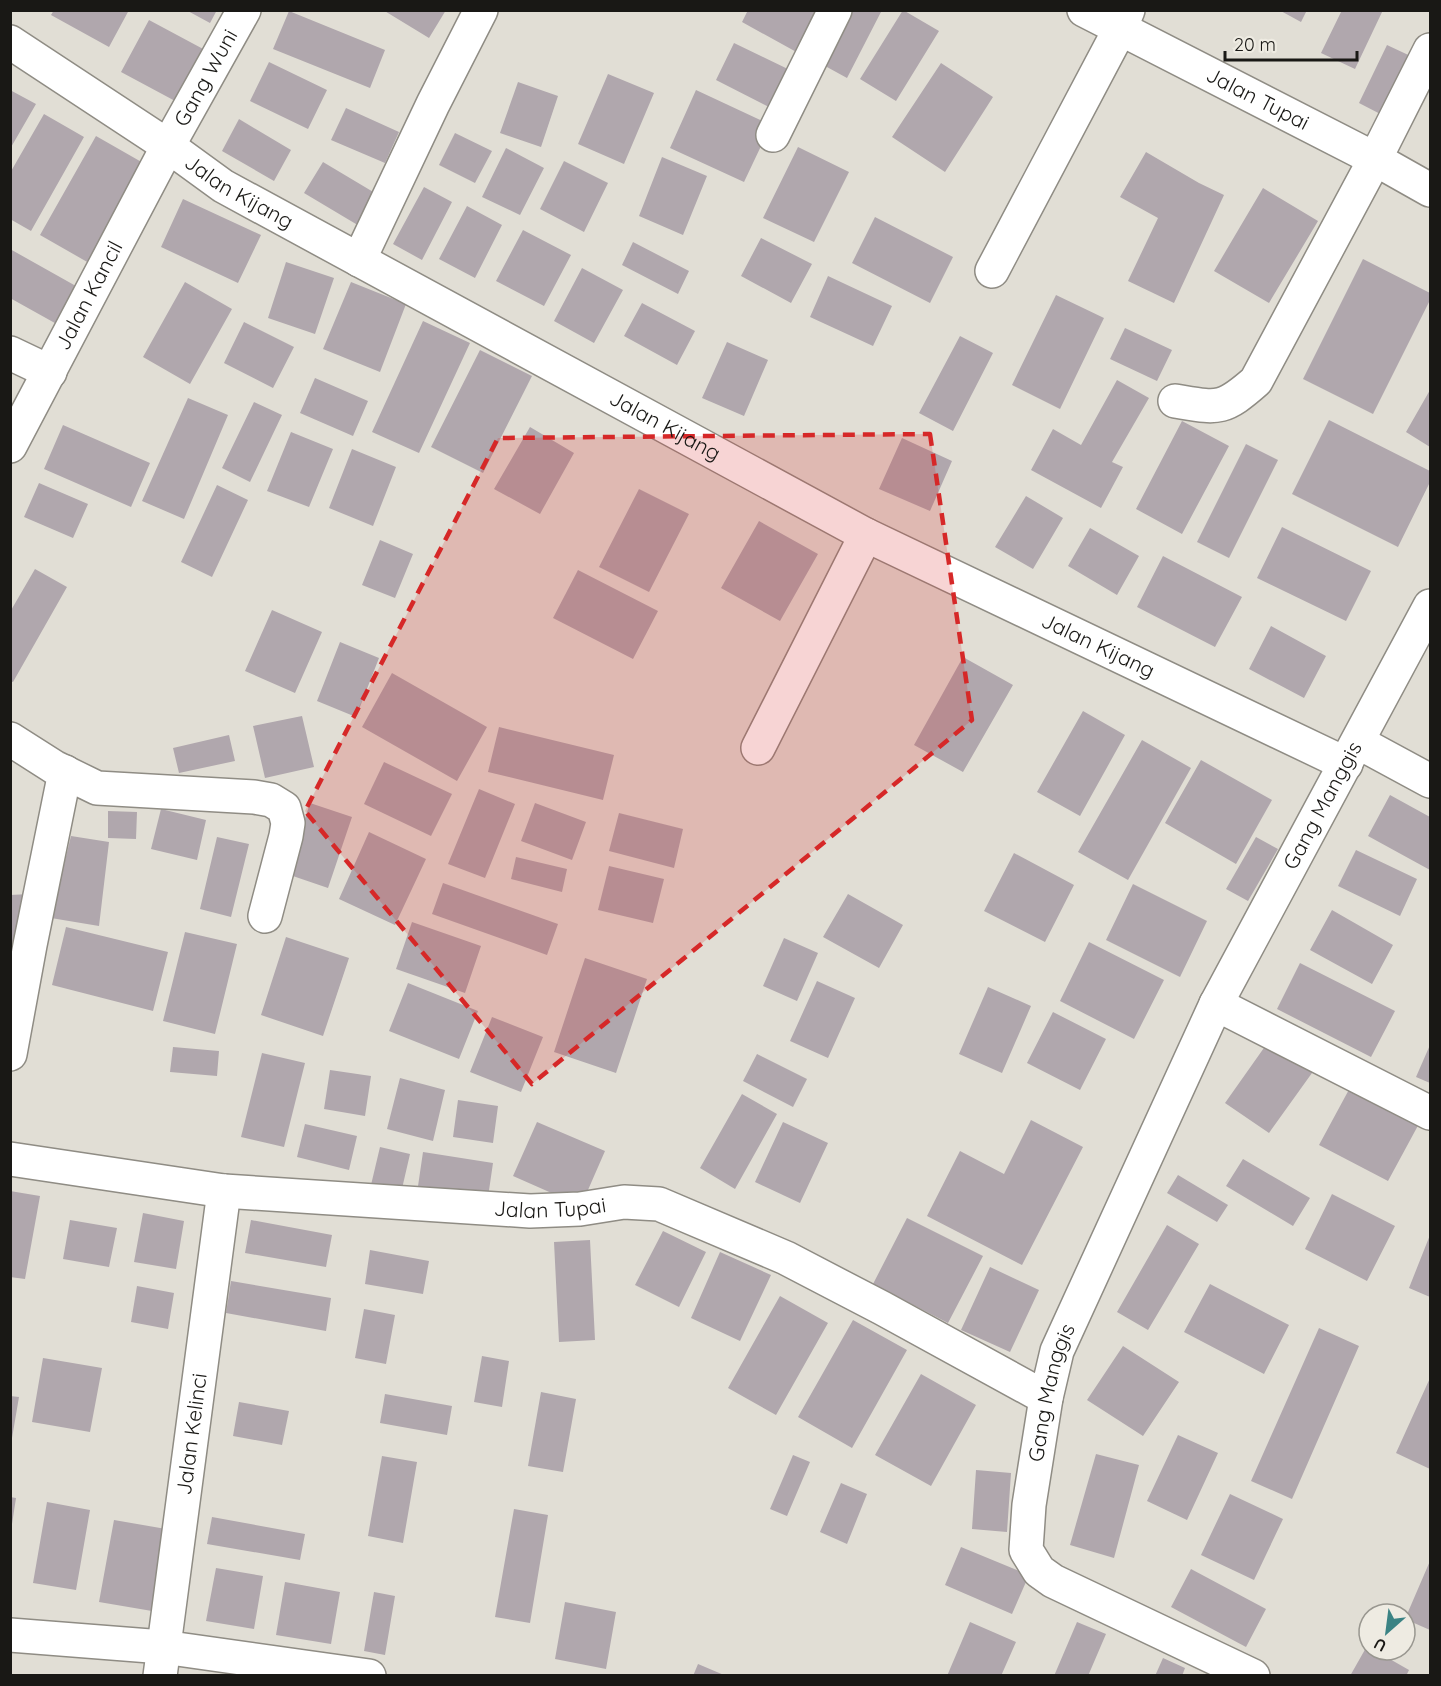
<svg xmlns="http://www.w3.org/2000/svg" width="1441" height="1686" font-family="Quicksand,sans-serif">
	<rect width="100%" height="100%" fill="#e1ded5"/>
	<path fill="#b0a7ad" d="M54,10h75l-20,37 -58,-32z
		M186,10h31l-7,13z
		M383,10h63l-17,28z
		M748,10h76l-24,44 -58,-32z
		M843,10h39l-35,68 -31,-17z
		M903,10l36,21 -43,70 -36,-22z
		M1279,10h28l-6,12z
		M1342,10h41l-28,59 -34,-16z
		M289,11l96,39 -15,38 -97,-39z
		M149,20l56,30 -28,52 -56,-30z
		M734,43l58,28 -19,38 -57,-29z
		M1387,45l32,15 -29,59 -31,-16z
		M269,62l58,28 -19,39 -58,-28z
		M941,63l52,34 -48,75 -53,-35z
		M608,74l46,19 -30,71 -46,-20z
		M518,82l40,14 -17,51 -41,-14z
		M10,90l26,14 -26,45z
		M696,90l75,35 -27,57 -74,-34z
		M346,108l53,24 -14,31 -54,-23z
		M44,114l40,23 -53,94 -21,-12v-46z
		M239,119l52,31 -17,31 -52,-30z
		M455,133l37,18 -17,32 -36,-18z
		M96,136l49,28 -56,99 -49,-28z
		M798,147l51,25 -35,70 -51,-24z
		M506,148l38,20 -24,47 -38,-18z
		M1146,152l53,31 25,12 -50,108 -46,-22 30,-63 -38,-21z
		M662,157l45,19 -24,59 -44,-19z
		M564,161l44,22 -24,49 -44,-23z
		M323,162l62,37 -19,31 -62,-37z
		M424,187l28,15 -30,58 -29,-16z
		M1263,188l55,33 -49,82 -55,-32z
		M183,199l78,36 -23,48 -77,-36z
		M467,206l35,19 -27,53 -36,-19z
		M875,217l78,40 -23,46 -78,-40z
		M523,230l48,25 -27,51 -48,-25z
		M761,238l51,26 -21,39 -50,-27z
		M633,242l56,29 -11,23 -56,-29z
		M10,249l73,41 -21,37 -52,-29z
		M1363,259l67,34v7l-57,114 -70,-35z
		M286,262l48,16 -19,56 -47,-16z
		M582,268l41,22 -29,53 -40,-22z
		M828,276l64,30 -19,40 -63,-29z
		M185,282l47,27 -42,75 -47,-27z
		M351,282l55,22 -26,68 -57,-23z
		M1056,295l48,23 -44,91 -48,-24z
		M642,303l53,28 -18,34 -53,-29z
		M423,321l47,22 -51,110 -47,-21z
		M244,322l50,25 -21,41 -49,-25z
		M1125,328l47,22 -15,31 -47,-22z
		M960,336l33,17 -40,78 -34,-18z
		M727,342l41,18 -24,56 -42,-18z
		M480,350l52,26 -49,97 -52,-26z
		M315,378l53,23 -15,35 -53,-23z
		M1117,380l32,18 -37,64 11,5 -22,41 -70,-38 22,-41 28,16z
		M1430,390v57l-24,-15z
		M188,398l40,17 -44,104 -42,-18z
		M254,402l28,13 -32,67 -28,-14z
		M1329,420l101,51v11l-32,65 -106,-53z
		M1182,421l47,25 -47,88 -46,-25z
		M63,425l87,38 -19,44 -87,-38z
		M530,427l44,26 -34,61 -46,-25z
		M291,432l42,17 -24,58 -42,-16z
		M902,438l50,23 -22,50 -51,-22z
		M1246,444l32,16 -49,98 -32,-16z
		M352,449l44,18 -23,59 -44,-18z
		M39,483l49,21 -15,34 -49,-21z
		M217,485l31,15 -36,77 -31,-15z
		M639,489l50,25 -40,78 -50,-25z
		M1026,496l37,22 -30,51 -38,-22z
		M759,521l59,33 -38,67 -59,-33z
		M1282,527l89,44 -25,50 -89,-43z
		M1090,528l49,28 -22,39 -49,-29z
		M380,540l33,14 -18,44 -33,-13z
		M1163,556l79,41 -27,50 -78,-40z
		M35,569l32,18 -54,95 -3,-1v-69z
		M578,570l80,41 -25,48 -80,-41z
		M272,610l50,22 -27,61 -50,-22z
		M1271,626l55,30 -22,42 -55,-29z
		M340,642l39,16 -23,59 -39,-16z
		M963,657l50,28 -50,87 -49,-27z
		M392,673l95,54 -30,54 -95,-54z
		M1083,711l42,24 -45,81 -43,-24z
		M302,716l12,51 -49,11 -12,-52z
		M499,727l115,28 -11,45 -115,-28z
		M229,735l6,26 -56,12 -6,-25z
		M1142,740l49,28 -63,112 -50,-28z
		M1201,760l71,40 -36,64 -71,-41z
		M384,762l68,32 -21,42 -67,-32z
		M479,789l36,15 -30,74 -37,-14z
		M1390,795l40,22v53l-62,-34z
		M310,803l42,14 -24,71 -41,-14z
		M535,803l51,19 -14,38 -51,-19z
		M161,809l45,11 -9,40 -46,-11z
		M108,811l29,1 -1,27 -28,-1z
		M619,813l64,16 -9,39 -65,-17z
		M369,832l57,27 -31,66 -56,-26z
		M71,836l38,6 -10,84 -48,-8z
		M217,837l32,7 -18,73 -31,-8z
		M1256,837l22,12 -30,52 -22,-12z
		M1356,850l61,29 -17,37 -62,-30z
		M1014,853l60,32 -29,57 -61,-31z
		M516,857l51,12 -5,23 -51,-13z
		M609,866l55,13 -11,44 -55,-13z
		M443,883l115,41 -11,31 -115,-41z
		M1133,884l74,37 -27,56 -74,-37z
		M30,894l-7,56h-13v-55z
		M848,894l55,31 -24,43 -56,-31z
		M1332,910l61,35 -21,39 -62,-34z
		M412,922l69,24 -16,47 -69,-24z
		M66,927l102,25 -15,59 -101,-26z
		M185,932l52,12 -22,90 -52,-13z
		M286,937l63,21 -26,78 -62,-21z
		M784,938l34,15 -21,48 -34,-15z
		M1089,942l75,38 -30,59 -74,-38z
		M585,958l62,21 -31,94 -62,-21z
		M1300,963l95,48 -24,46 -94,-48z
		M817,981l38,17 -27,60 -38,-17z
		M408,983l70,28 -19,48 -70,-28z
		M988,987l43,19 -29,67 -43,-19z
		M1053,1012l53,27 -26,51 -53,-27z
		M492,1017l51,20 -22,55 -51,-20z
		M1273,1035l44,31 -48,67 -44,-30z
		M1430,1045v38l-14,-6z
		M173,1047l46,4 -2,25 -47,-4z
		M262,1053l43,10 -21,84 -43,-10z
		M757,1054l50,25 -14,28 -50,-26z
		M330,1070l41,6 -6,40 -41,-7z
		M400,1078l45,12 -12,51 -46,-12z
		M1352,1084l69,36 -33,61 -69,-36z
		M742,1094l35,20 -42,75 -35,-21z
		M458,1100l40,6 -5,37 -40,-6z
		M1031,1120l52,27 -61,118 -95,-49 33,-65 44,23z
		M537,1122l68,29 -24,55 -68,-30z
		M783,1122l45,21 -28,60 -45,-21z
		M305,1124l52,12 -8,34 -52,-13z
		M380,1147l30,7 -9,39 -30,-8z
		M423,1152l70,11 -6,41 -70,-11z
		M1243,1159l67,39 -17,28 -67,-40z
		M1178,1175l50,30 -11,17 -50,-29z
		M10,1191l30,5 -15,83 -15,-2z
		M1332,1194l63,32 -28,55 -62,-32z
		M143,1213l41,8 -8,48 -42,-7z
		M907,1218l76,38 -35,67 -75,-39z
		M70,1220l47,8 -8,39 -46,-8z
		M251,1220l81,15 -6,32 -81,-14z
		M1167,1225l32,19 -51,86 -31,-18z
		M663,1231l43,21 -27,55 -44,-22z
		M1430,1235v62l-21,-9z
		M590,1240l5,100 -36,2 -5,-100z
		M370,1250l59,11 -6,33 -58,-10z
		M720,1252l51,23 -31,66 -49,-23z
		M990,1267l49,23 -29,62 -49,-22z
		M231,1281l100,17 -5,33 -100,-18z
		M1210,1284l79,41 -25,49 -80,-42z
		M137,1286l37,7 -6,36 -37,-7z
		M780,1296l48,27 -52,92 -48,-27z
		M364,1309l31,6 -9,49 -31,-6z
		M853,1320l54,30 -55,98 -54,-31z
		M1319,1328l40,18 -67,153 -41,-18z
		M1123,1346l56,36 -36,54 -56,-36z
		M482,1356l27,5 -7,46 -28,-5z
		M43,1358l59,10 -12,64 -58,-10z
		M921,1374l55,31 -45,81 -56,-31z
		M1430,1378v91l-34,-16z
		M541,1392l35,7 -13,73 -35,-6z
		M385,1394l67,12 -5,29 -67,-12z
		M10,1396l9,1 -7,41h-2z
		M239,1402l50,9 -7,34 -49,-9z
		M1178,1435l40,18 -31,67 -40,-19z
		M1096,1454l43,11 -25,93 -44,-13z
		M793,1455l17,7 -23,54 -17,-7z
		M382,1456l35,6 -14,81 -35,-7z
		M976,1470l35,3 -4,59 -35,-3z
		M841,1483l26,11 -20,50 -27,-12z
		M1230,1494l53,25 -29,61 -53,-25z
		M10,1497l6,1 -4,26h-2z
		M47,1502l43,8 -14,80 -43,-7z
		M514,1509l34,6 -18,108 -35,-6z
		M212,1517l93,17 -5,26 -93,-16z
		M114,1520l52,9 -14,82 -53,-9z
		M961,1547l68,28 -17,39 -67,-29z
		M1430,1561v69l-25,-11z
		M216,1568l47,8 -9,53 -48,-8z
		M1191,1569l75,40 -20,38 -75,-40z
		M285,1582l55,10 -9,52 -55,-9z
		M374,1592l21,4 -10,59 -21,-4z
		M565,1602l51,10 -10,57 -51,-10z
		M970,1622l46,20 -15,34h-54z
		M1077,1622l29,12 -18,42h-34z
		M1367,1646l2,4h5l35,20 -3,6h-56z
		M1163,1658l22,10 -3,8h-27z
		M698,1664l26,11v1h-31z"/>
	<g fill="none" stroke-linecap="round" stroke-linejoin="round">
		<g stroke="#8f8c84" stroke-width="36">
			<g id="minor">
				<path id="s1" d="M1084,10l291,149 55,31"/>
				<path id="s2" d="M10,42l158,104 55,40 643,349 480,229"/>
				<path d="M773,135l62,-125"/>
				<path d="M359,260l74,-156 48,-94"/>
				<path d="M992,271l128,-242 8,-19"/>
				<path d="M10,353l40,19"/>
				<path d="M1175,401c43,7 47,10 81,-20l119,-222 55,-109"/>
				<path id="s3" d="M10,446l158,-300 76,-136"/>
				<path d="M10,739l44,28 43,21 157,9 17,3 13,8 4,15 -2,13 -21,80"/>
				<path d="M1358,742l72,39"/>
				<path d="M758,748l108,-213"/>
				<path d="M1216,1004l214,109"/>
				<path d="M10,1054l20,-109 35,-173"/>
				<path id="s4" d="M10,1159l214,32 306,20 50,-2 44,-7 35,2 127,54 96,50 164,90"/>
				<path d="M10,1635l153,12 206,29"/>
				<path id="s5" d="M160,1676l64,-485"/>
				<path id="s6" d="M1253,1676l-200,-95 -14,-10 -13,-21 3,-45 17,-107 11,-47 159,-347 214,-398"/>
			</g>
		</g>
		<use href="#minor" stroke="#fff" stroke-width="33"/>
	</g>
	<path fill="#d62828" fill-opacity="0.2" stroke="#d62828" stroke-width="4.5" stroke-dasharray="12 8" stroke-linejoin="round" d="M930,434l42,286 -440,364 -227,-273 193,-373z"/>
	<g text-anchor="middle" stroke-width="5" stroke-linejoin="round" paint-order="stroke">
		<g font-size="21" fill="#191815" stroke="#eeebe2">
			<text dy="7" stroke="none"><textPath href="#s3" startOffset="417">Gang Wuni</textPath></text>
			<text dy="7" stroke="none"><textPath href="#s1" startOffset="195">Jalan Tupai</textPath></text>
			<text dy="7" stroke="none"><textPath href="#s2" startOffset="274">Jalan Kijang</textPath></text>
			<text dy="7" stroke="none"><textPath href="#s3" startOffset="170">Jalan Kancil</textPath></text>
			<text dy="7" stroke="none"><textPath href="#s2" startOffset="760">Jalan Kijang</textPath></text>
			<text dy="7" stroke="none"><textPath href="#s2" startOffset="1246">Jalan Kijang</textPath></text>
			<text dy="7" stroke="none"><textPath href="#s6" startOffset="1072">Gang Manggis</textPath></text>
			<text dy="7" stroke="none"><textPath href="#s4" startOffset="543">Jalan Tupai</textPath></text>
			<text dy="7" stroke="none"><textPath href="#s6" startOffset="423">Gang Manggis</textPath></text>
			<text dy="7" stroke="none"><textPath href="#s5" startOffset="244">Jalan Kelinci</textPath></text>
		</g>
	</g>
	<rect width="1441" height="1686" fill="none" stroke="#191815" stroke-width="24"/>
	<g transform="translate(1387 1632) rotate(208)"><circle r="28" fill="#eeebe2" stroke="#999790" stroke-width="1.5"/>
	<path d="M0-4.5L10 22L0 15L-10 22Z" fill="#3b8384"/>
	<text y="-9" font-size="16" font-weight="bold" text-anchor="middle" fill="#191815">U</text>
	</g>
	<path d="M1225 51v9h132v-9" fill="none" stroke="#191815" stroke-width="3"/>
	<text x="1234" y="51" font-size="18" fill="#191815" stroke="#eeebe2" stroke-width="4.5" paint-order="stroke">20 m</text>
</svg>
